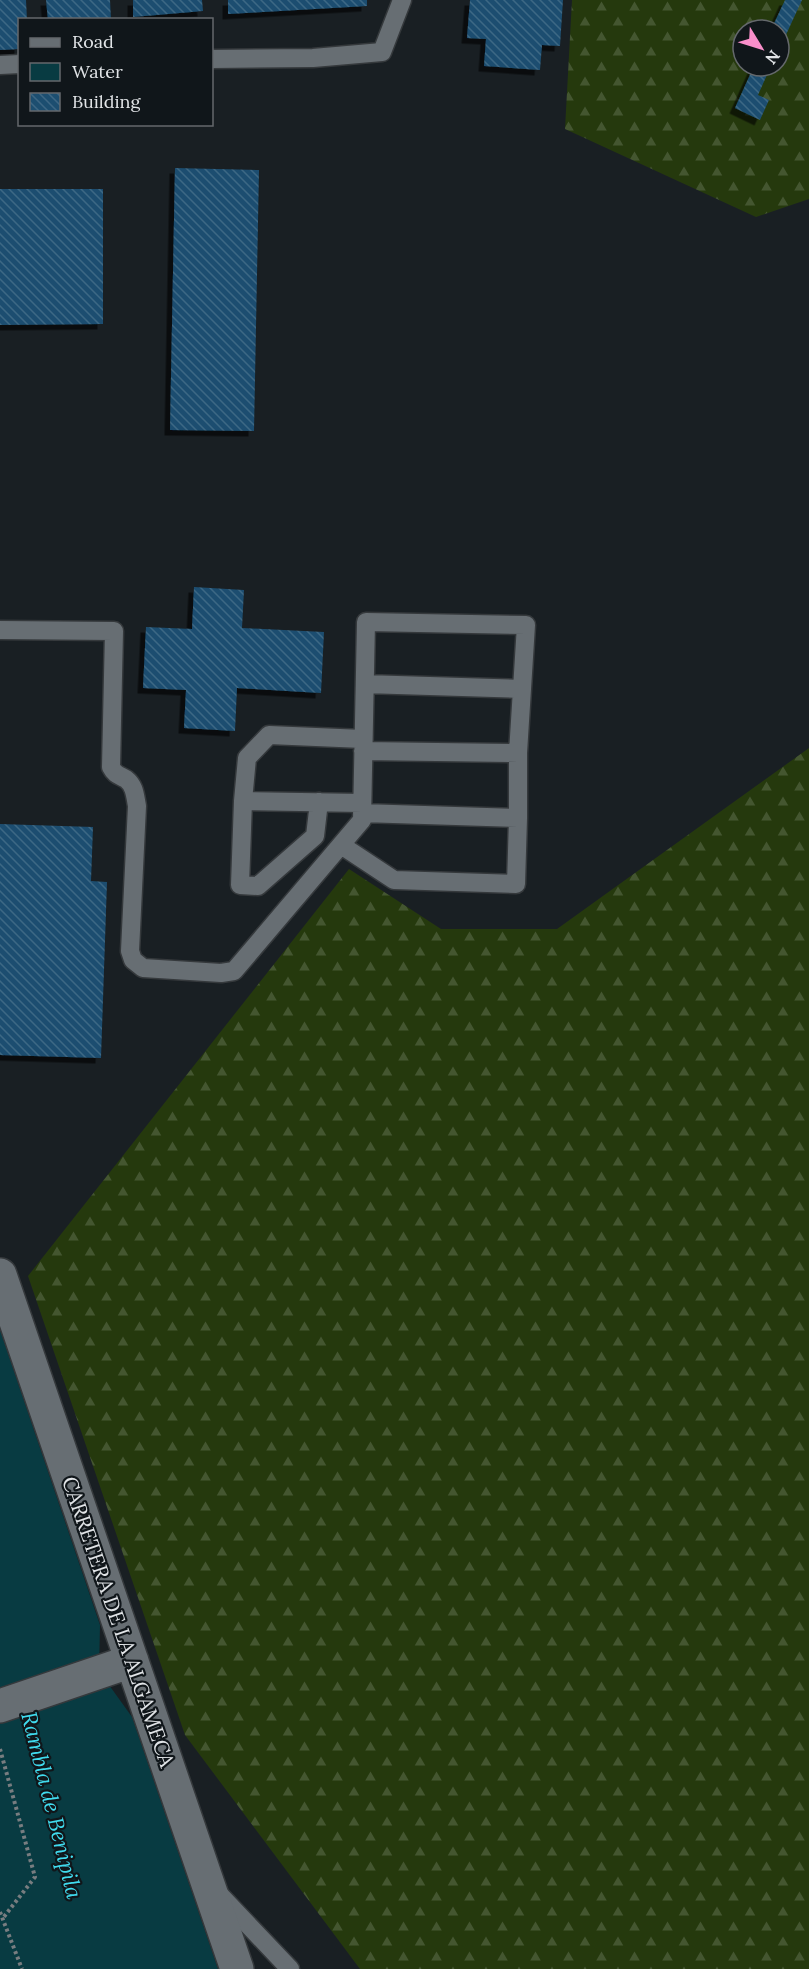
<svg xmlns="http://www.w3.org/2000/svg" width="809" height="1969" font-family="Lora,serif">
	<defs>
		<pattern id="forest-firs" width="22" height="20" patternUnits="userSpaceOnUse" patternTransform="scale(1.5)"><rect width="22" height="20" fill="#25390d"/><path d="M5 1l3.5 6h-7zM16 11l3.5 6h-7z" fill="#445630"/></pattern>
		<pattern id="building-back-hatch" width="6" height="6" patternUnits="userSpaceOnUse" patternTransform="scale(1.5)"><rect width="6" height="6" fill="#1c4e70"/><path d="M-1 5l2 2M0 0l6 6M5-1l2 2" fill="none" stroke="#3d6784"/></pattern>
		<filter id="shadow"><feDropShadow dx="-5.5" dy="5.5" stdDeviation="0" flood-color="#0009"/></filter>
	</defs>
	<rect width="100%" height="100%" fill="#191f23"/>
	<path fill="url(#forest-firs)" fill-rule="evenodd" d="M572,0h237v199l-53,18 -191,-88zM743,30h36v36h-36z
		M809,748v1221h-449l-175,-234 -157,-459 321,-407 92,60h116z"/>
	<path fill="#083b42" d="M0,1330l100,295 -1,46 33,46 86,252h-218z"/>
	<path fill="url(#building-back-hatch)" filter="url(#shadow)" d="M0,0h26l1,20h-7v29l-20,1z
		M46,0h64l1,20h-63z
		M133,0h69l1,11 -70,6z
		M228,0h139v6l-139,8z
		M470,0h93l-3,46 -18,-1 -2,25 -56,-4 2,-27 -19,-1z
		M785,0h17l-23,50v-20h-8z
		M754,66h17l-13,29 11,5 -9,20 -25,-12z
		M175,168l84,2 -5,261 -84,-1z
		M0,189h103v135l-103,1z
		M194,587l50,3 -2,38 82,4 -3,61 -84,-5 -2,43 -51,-3 2,-38 -43,-2 3,-61 46,2z
		M0,824l93,3 -2,54 16,1 -6,176 -101,-3z"/>
	<g fill="none" stroke-linecap="round" stroke-linejoin="round">
		<g stroke="#35393c" stroke-width="21">
			<path id="service" d="M212,59l101,-1 69,-6 20,-52
				M0,65l20,-1
				M0,630l114,1 -3,136c4,8 8,8 15,12 9,7 9,17 11,27l-7,145 3,9 10,8 78,5 13,-2 128,-151 4,-198 160,3 -8,128 -155,-2
				M365,684l157,5
				M243,801l-3,84 18,1 57,-50 4,-34
				M362,803l-119,-2 4,-43 22,-23 94,4
				M362,813l156,5v-65
				M341,845l53,35 122,4 2,-66
				M217,1892l73,77"/>
		</g>
		<g stroke="#35393c" stroke-width="36">
			<path id="tertiary" d="M0,1275l237,694
				M0,1706l132,-45"/>
		</g>
		<path stroke="#787d80" stroke-width="4" stroke-dasharray="3 3" stroke-linecap="butt" d="M0,1749l35,128 -32,41
			M0,1912l22,57"/>
		<use href="#service" stroke="#676e73" stroke-width="18"/>
		<use href="#tertiary" stroke="#676e73" stroke-width="33"/>
	</g>
	<g text-anchor="middle" stroke-width="4.5" stroke-linejoin="round" paint-order="stroke">
		<g font-size="21" fill="#e1e4e7" stroke="#10161a">
			<text transform="translate(118 1622) rotate(71)" y="7">CARRETERA DE LA ALGAMECA</text>
		</g>
		<g font-size="22" font-style="italic" fill="#40dbee" stroke="#10161a">
			<text transform="translate(52 1805) rotate(76)" y="8">Rambla de Benipila</text>
		</g>
	</g>
	<rect x="18" y="18" width="195" height="108" fill="#10161a" stroke="#64686c" stroke-width="1.5"/>
	<rect x="30" y="38" width="30" height="9" fill="#676e73" stroke="#64686c" stroke-width="1.5"/>
	<text x="72" y="48" font-size="18" fill="#e1e4e7">Road</text>
	<rect x="30" y="63" width="30" height="18" fill="#083b42" stroke="#64686c" stroke-width="1.5"/>
	<text x="72" y="78" font-size="18" fill="#e1e4e7">Water</text>
	<rect x="30" y="93" width="30" height="18" fill="url(#building-back-hatch)" stroke="#64686c" stroke-width="1.5"/>
	<text x="72" y="108" font-size="18" fill="#e1e4e7">Building</text>
	<g transform="translate(761 48) rotate(128)"><circle r="28" fill="#10161a" stroke="#64686c" stroke-width="1.5"/>
	<path d="M0-4.5L10 22L0 15L-10 22Z" fill="#f98fca"/>
	<text y="-9" font-size="16" font-weight="bold" text-anchor="middle" fill="#e1e4e7">N</text>
	</g>
</svg>
